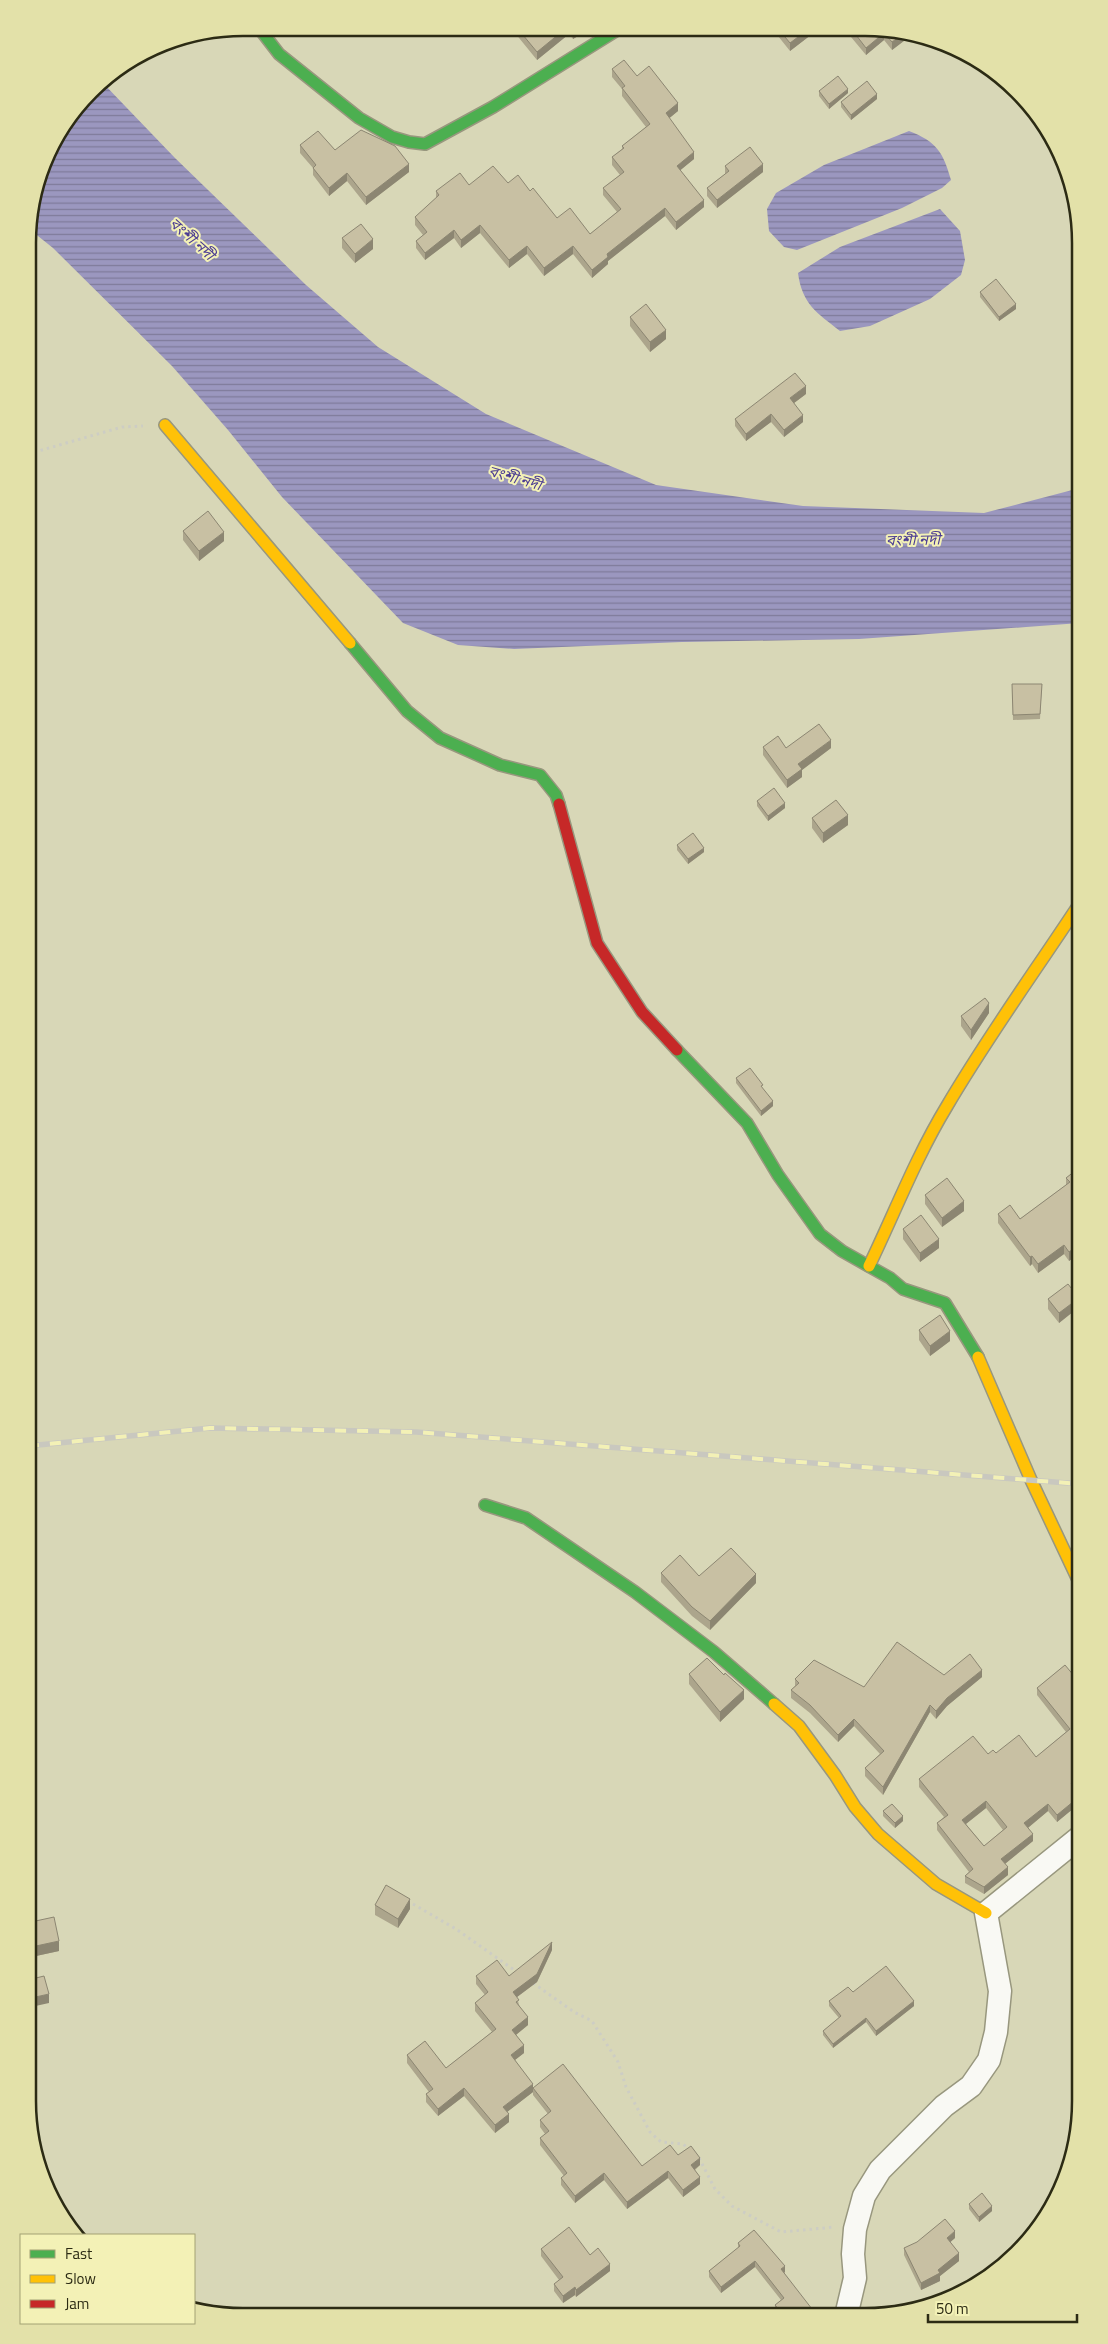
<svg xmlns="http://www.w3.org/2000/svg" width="1108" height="2344" font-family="'Titillium Web','Noto Sans Bengali',sans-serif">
	<defs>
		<pattern id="water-rules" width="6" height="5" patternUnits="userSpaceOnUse" patternTransform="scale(1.25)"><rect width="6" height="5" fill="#9b97bf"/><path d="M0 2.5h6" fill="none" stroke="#7f7b9a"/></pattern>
	</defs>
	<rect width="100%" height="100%" fill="#d8d7b7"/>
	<path fill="url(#water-rules)" d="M101,81l74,77 131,127 72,62 108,67 170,71 147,21 181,7 96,-25v135l-221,16 -177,3 -168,7 -56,-4 -55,-22 -121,-126 -54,-67 -56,-64 -119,-118 -25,-20 22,-80z
		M909,131c28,11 34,21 42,49l-9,8 -40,20 -105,42 -13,-3 -15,-16 -2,-22 9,-16 48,-28z
		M940,209l20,22 5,29 -4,15 -31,24 -60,27 -30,5c-23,-18 -38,-27 -42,-58l42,-26z"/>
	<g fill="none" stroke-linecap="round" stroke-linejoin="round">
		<g stroke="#98977e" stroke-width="25">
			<path id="street" d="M846,2316l9,-38 -2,-24 2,-25 9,-33 16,-26 64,-64 27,-20 18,-26 7,-28 4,-41 -14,-78 94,-76"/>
		</g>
		<g stroke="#98977e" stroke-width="14">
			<path id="fast" d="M259,28l20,26 80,64 33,19 17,5 16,2 68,-37 124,-77
				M350,643l57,68 33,27 60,27 40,10 16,20 3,9
				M677,1050l70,73 31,52 42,59 22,17 48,27 13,11 42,14 33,54
				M485,1505l41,13 109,74 79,60 60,52"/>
		</g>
		<g stroke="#98977e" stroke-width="14">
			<path id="slow" d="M165,425l185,218
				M869,1266c26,-54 47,-109 78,-160 41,-70 89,-136 133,-203
				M978,1357l53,123 49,104
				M774,1704l25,22 36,49 20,32 23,27 58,50 50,29"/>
		</g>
		<g stroke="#98977e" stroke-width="14">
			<path id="jam" d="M559,804l38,139 45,69 35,38"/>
		</g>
		<path stroke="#cdcdc4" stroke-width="3" stroke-dasharray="2.5 4" stroke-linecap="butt" d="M28,454l94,-27 21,-1
			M413,1904l43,25 61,43
			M533,1983l41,29 18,9 26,41 8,25 24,45 11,10 22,2 8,7
			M699,2158l16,31 17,17 49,26 54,-5"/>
		<use href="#street" stroke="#f9f9f4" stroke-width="22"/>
		<use href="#fast" stroke="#4caf50" stroke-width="11"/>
		<use href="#slow" stroke="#ffc107" stroke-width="11"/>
		<use href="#jam" stroke="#c62828" stroke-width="11"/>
		<g stroke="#c9c8bf" stroke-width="5.5">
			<path id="rail" d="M28,1446l182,-18 206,4 664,52"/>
		</g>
		<use href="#rail" stroke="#f3f1b6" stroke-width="4" stroke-dasharray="11" stroke-linecap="butt"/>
	</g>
	<path fill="#aca58c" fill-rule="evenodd" d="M515,29l73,1 -15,9 -4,-5 -32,26 -22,-27z
		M774,31h42l-26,20z
		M846,31l60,1 7,2 -21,16 -8,-10 -18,15z
		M612,69l66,42 -9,7 25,41 -14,11 24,37 -28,23 -11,-14 -57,45v3l-16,14 -19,-24 -29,22 -17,-22 -18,14 -29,-35 -19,15 -7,-10 -29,22 -9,-12v-7l7,-6 -8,-10v-8l21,-19v-7l33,-6 39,-2 22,8 27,27 33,16 27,-22 -14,-17v-7l17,-13 -8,-10v-8l10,-8v-3l24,-19 -24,-31v-7l-10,-12z
		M819,91l29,2 -19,16 -10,-13z
		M877,99l-26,21 -10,-13v-5z
		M300,145l35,5 74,22 -43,33 -19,-24 -18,15 -16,-21v-7l-13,-15z
		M725,166l38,6 -46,36 -10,-12v-8l18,-14z
		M342,238l31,11 -18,14 -13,-15z
		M980,292l36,17 -17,12 -19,-24z
		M630,317l36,22 -16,13 -20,-26z
		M806,394l-12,9 9,19 -19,15 -13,-15 -25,19 -11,-15v-7z
		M183,531l41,10 -25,20 -16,-21z
		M1012,684h30l-2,35 -27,1z
		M763,747l23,1h45l-29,22v7l-15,11 -24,-33z
		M757,801l28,7 -17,13 -11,-15z
		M812,818l36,7 -25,18 -11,-15z
		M677,845l27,7 -16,12 -11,-14z
		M989,1013l-18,27 -10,-14v-10z
		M736,1078l27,11 10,17 -12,10 -25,-33z
		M1080,1167v86l-11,8 -5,-7 -26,19 -6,-9 -2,2 -32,-43v-9l22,5 46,-34v-7z
		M925,1195l39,16 -22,16 -17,-23z
		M903,1229l36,19 -19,14 -17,-23z
		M1048,1299l31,8 -20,16 -11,-14z
		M919,1330l31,11 -20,15 -11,-16z
		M661,1573l38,3 57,7 -46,47 -18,-14 -31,-34z
		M1065,1665l13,91 -3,32 5,6v9l-23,19 -9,-11 -20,17 5,13 -28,23 3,11 -24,19 -19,-11v-7l4,-4 -32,-42v-7l7,-6 -25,-30v-8l69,-25 8,-1 40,4 30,-25 -29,-37v-7zM986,1808l17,22 -19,16 -18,-22z
		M689,1674l55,25 -24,23 -31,-38z
		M944,1675l38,2 -35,29 -11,13 -6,-7 -47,83 -18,-19v-8l15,-14 -26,-28 -16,16 -28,-29 -19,-15v-8l4,-4v-7l69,8z
		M883,1811l20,10 -8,7 -12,-12z
		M375,1905l35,4 -12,19 -23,-13z
		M31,1922l28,29 -23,5 -5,-24z
		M552,1950l-15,32 -20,15 2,8 9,20 -12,10 8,18 -9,7 18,27 109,79 36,-11 22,10 -5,5 5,14 -17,13 -15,-19 -41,31 -23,-29 -29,23 -14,-18v-7l3,-2 -24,-31v-7l5,-4 -5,-7v-7l8,-6 -15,-19v-3l-26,20 2,10 -14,11 -31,-37 -26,20 -12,-14v-8l3,-2 -22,-29v-8l39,13 46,-36 -17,-21v-8l10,-8 -9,-11v-8h33z
		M853,1992l61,14 -38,30 -10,-14 -33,26 -10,-13v-4l16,-13 -10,-12v-5z
		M969,2204l23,7 -13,11 -10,-13z
		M955,2238l-5,4 9,19 -19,15v5l-19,9 -17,-35v-7z
		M738,2243l47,29 -1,1 28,42 -35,-2 -2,-2v-6l6,-5 -26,-33 -34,26 -12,-16v-6l29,-23z
		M541,2249l49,6 20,16 -34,26 -1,-2 -12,8 -9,-12v-7l5,-4 -18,-24z"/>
	<path fill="#8c8672" d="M565,29l4,1v4l-32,26v-8z
		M575,30h13l-15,9v-8z
		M806,31h10l-26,20v-8z
		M906,32l7,2 -21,16v-8z
		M884,33v7l-18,15v-7z
		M848,89v4l-19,16v-5z
		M877,94v5l-26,21v-5z
		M678,103v8l-12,10v-8z
		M694,152v7l-17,14v-7z
		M409,164v8l-43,33v-8z
		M763,164v8l-46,36v-8z
		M347,173v8l-18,15v-8z
		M704,200v7l-28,23v-8z
		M665,208v8l-57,45v3l-16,14v-8l15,-16z
		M480,225v8l-19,15v-8z
		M454,230v8l-29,22v-7z
		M373,239v10l-18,14v-9z
		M527,246v8l-18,14v-8z
		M573,246v8l-29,22v-8z
		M1016,304v5l-17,12v-4z
		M666,330v9l-16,13v-10z
		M806,386v8l-16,12v-8z
		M771,414v8l-25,19v-7z
		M803,415v7l-19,15v-7z
		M224,532v9l-25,20v-10z
		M831,740v8l-29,22v7l-15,11v-8l11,-16z
		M785,803v5l-17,13v-5z
		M848,815v10l-25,18v-10z
		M704,848v4l-16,12v-5z
		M989,1003v10l-18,27v-10z
		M773,1101v5l-12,10v-5z
		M964,1201v10l-22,16v-9z
		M939,1239v9l-19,14v-9z
		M1080,1244v9l-11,8v-9z
		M1064,1245v9l-26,19v-9z
		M1032,1256v8l-2,2v-9z
		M1079,1298v9l-20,16v-10z
		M950,1331v10l-20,15v-10z
		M756,1574v9l-46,47v-9z
		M982,1670v7l-35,29 -11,13v-8l11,-13z
		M744,1690v9l-24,23v-10z
		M930,1705v7l-47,83v-8z
		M854,1719v7l-16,16v-7z
		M1080,1747v8l-5,4v-7z
		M1080,1776v7l-9,8v-8z
		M1080,1796v7l-23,19v-7z
		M986,1801v7l-24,19v-7z
		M1048,1804v7l-24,20v-8z
		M903,1816v5l-8,7v-5z
		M1033,1834v7l-32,26v-8z
		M1008,1867v8l-24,19v-7z
		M410,1899v10l-12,19v-9z
		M59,1941v10l-23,5v-10z
		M552,1942v8l-15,32 -24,18v-8z
		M49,1994v9l-18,4v-9z
		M914,2001v5l-38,30v-5z
		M35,2013v8l-7,2v-8z
		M528,2017v8l-16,13v-8z
		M866,2018v4l-33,26v-4z
		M524,2045v8l-13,10v-8z
		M533,2084v8l-30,23v-8z
		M464,2088v8l-26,20v-7z
		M509,2114v8l-14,11v-8z
		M700,2158v7l-9,7v-7z
		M668,2171v7l-41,31v-7z
		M604,2173v7l-29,23v-7z
		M700,2177v7l-17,13v-7z
		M992,2206v5l-13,11v-5z
		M955,2231v7l-8,7v-7z
		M959,2253v8l-19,15v5l-19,9v-7z
		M755,2261v6l-34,26v-6z
		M610,2264v7l-34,26v-7z
		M785,2266v6l-4,3v-6z
		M575,2287v8l-12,8v-7z
		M812,2309v6l-1,1h-4v-3z"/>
	<path fill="#c8c0a3" stroke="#8c8672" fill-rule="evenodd" d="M518,29h47l-28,23z
		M780,31h26l-16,12z
		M853,31l53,1 -14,10 -8,-9 -18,15z
		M624,60l13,16 12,-10 29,37 -12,10 28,39 -17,14 27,34 -28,22 -11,-14 -58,46 1,3 -16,13 -19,-24 -29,22 -17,-22 -18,14 -29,-35 -19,15 -7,-10 -29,23 -9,-12 11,-9 -12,-15 24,-22 -3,-4 24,-18 9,12 24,-19 15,17 10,-8 12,16 3,-3 24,30 13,-10 20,26 31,-25 -18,-21 21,-16 -12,-15 12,-9 -2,-2 28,-22 -28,-36 3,-2 -13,-17z
		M838,76l10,13 -19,15 -10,-13z
		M867,81l10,13 -26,21 -10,-13z
		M361,130l34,16 14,18 -43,33 -19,-24 -18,15 -16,-20 3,-3 -16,-20 18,-14 17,19z
		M750,147l13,17 -46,36 -10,-12 22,-17 -4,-5z
		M361,224l12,15 -18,15 -13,-16z
		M996,279l20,25 -17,13 -19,-25z
		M646,304l20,26 -16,12 -20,-25z
		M795,373l11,13 -16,12 13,17 -19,15 -13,-16 -25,20 -11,-15z
		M208,511l16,21 -25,19 -16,-20z
		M1012,684h30l-2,30 -27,1z
		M819,724l12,16 -33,24 4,5 -15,11 -24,-33 15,-11 8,12z
		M774,788l11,15 -17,13 -11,-15z
		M836,800l12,15 -25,18 -11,-15z
		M693,833l11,15 -16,11 -11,-14z
		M985,998l4,5 -18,27 -10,-14z
		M750,1068l13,17 -2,1 12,15 -12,10 -25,-33z
		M1080,1167v77l-11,8 -5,-7 -26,19 -6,-8 -2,1 -32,-43 12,-9 10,14 50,-37 -4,-4z
		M947,1178l17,23 -22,17 -17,-23z
		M921,1215l18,24 -19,14 -17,-24z
		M1068,1284l11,14 -20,15 -11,-14z
		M940,1315l10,16 -20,15 -11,-16z
		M731,1548l25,26 -46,47 -18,-14 -31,-34 19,-18 19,21z
		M897,1642l47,33 26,-21 12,16 -35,28 -11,13 -6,-6 -47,82 -18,-19 19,-17 -30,-32 -16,16 -28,-30 -19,-15 8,-7 -4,-4 19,-19 50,27z
		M707,1658l17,17 1,-2 19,17 -24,22 -31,-38z
		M1065,1665l15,18v64l-5,5 5,6v18l-9,7 9,11v2l-23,19 -9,-11 -24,19 9,11 -32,25 7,8 -24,20 -19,-11 8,-7 -36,-46 11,-8 -29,-36 54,-43 15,18 5,-4 3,3 23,-18 17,22 34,-28 -33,-41zM986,1801l21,26 -23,19 -22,-26z
		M892,1804l11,12 -8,7 -12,-12z
		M386,1885l24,14 -12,20 -23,-14z
		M54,1917l5,24 -23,5 -5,-24z
		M552,1942l-15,32 -24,18 6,8 -3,2 12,15 -16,13 12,15 -13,10 22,29 -30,23 6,7 -14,11 -31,-37 -26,21 -12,-15 7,-5 -26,-34 18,-14 21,27 50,-39 -21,-26 13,-11 -12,-16 21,-16 12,16z
		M886,1966l28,35 -38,30 -10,-13 -33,26 -10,-13 18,-15 -12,-15 19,-14 5,5z
		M44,1976l5,18 -18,4 4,15 -7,2v-35z
		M563,2064l79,102 28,-21 8,10 13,-9 9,12 -9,7 9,12 -17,13 -15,-19 -41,31 -23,-29 -29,23 -14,-18 6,-5 -27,-35 9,-7 -9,-11 11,-9 -18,-23z
		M982,2193l10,13 -13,11 -10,-13z
		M945,2219l10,12 -8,7 12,15 -21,17 2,3 -19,10 -17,-35 13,-6z
		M569,2227l21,28 8,-7 12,16 -34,26 -1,-3 -12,9 -9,-12 9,-7 -22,-28z
		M754,2230l31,36 -4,3 31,40 -5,4 2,3h-34l4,-6 -4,-5 9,-7 -29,-37 -34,26 -12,-16 31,-25 -2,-3z"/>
	<g text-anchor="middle" stroke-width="4" stroke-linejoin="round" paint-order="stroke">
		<g font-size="15" font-style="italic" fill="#4b3c93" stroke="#f3f1b6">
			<text transform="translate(192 239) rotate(42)" y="5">বংশী নদী</text>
			<text transform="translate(515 478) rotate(16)" y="5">বংশী নদী</text>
			<text transform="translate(913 540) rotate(-1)" y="5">বংশী নদী</text>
		</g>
	</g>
	<path d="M0 0H1108V2344H0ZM243 36H865A207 207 0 0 1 1072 243V2101A207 207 0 0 1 865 2308H243A207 207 0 0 1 36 2101V243A207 207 0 0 1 243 36Z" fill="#e3e1a9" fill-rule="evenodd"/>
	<path fill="none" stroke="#2c2b14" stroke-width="2.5" d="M243 36H865A207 207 0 0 1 1072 243V2101A207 207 0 0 1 865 2308H243A207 207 0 0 1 36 2101V243A207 207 0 0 1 243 36Z"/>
	<rect x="20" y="2234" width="175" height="90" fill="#f3f1b6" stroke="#a3a275"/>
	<rect x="30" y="2250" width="25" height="8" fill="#4caf50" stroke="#a3a275"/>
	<text x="65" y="2259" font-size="15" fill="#2c2b14">Fast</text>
	<rect x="30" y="2275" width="25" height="8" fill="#ffc107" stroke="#a3a275"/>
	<text x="65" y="2284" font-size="15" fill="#2c2b14">Slow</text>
	<rect x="30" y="2300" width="25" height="8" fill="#c62828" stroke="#a3a275"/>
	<text x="65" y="2309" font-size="15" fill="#2c2b14">Jam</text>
	<path d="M928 2314v8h149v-8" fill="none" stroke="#2c2b14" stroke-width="2.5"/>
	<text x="936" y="2314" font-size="15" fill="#2c2b14" stroke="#f3f1b6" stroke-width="4" paint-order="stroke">50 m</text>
</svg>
